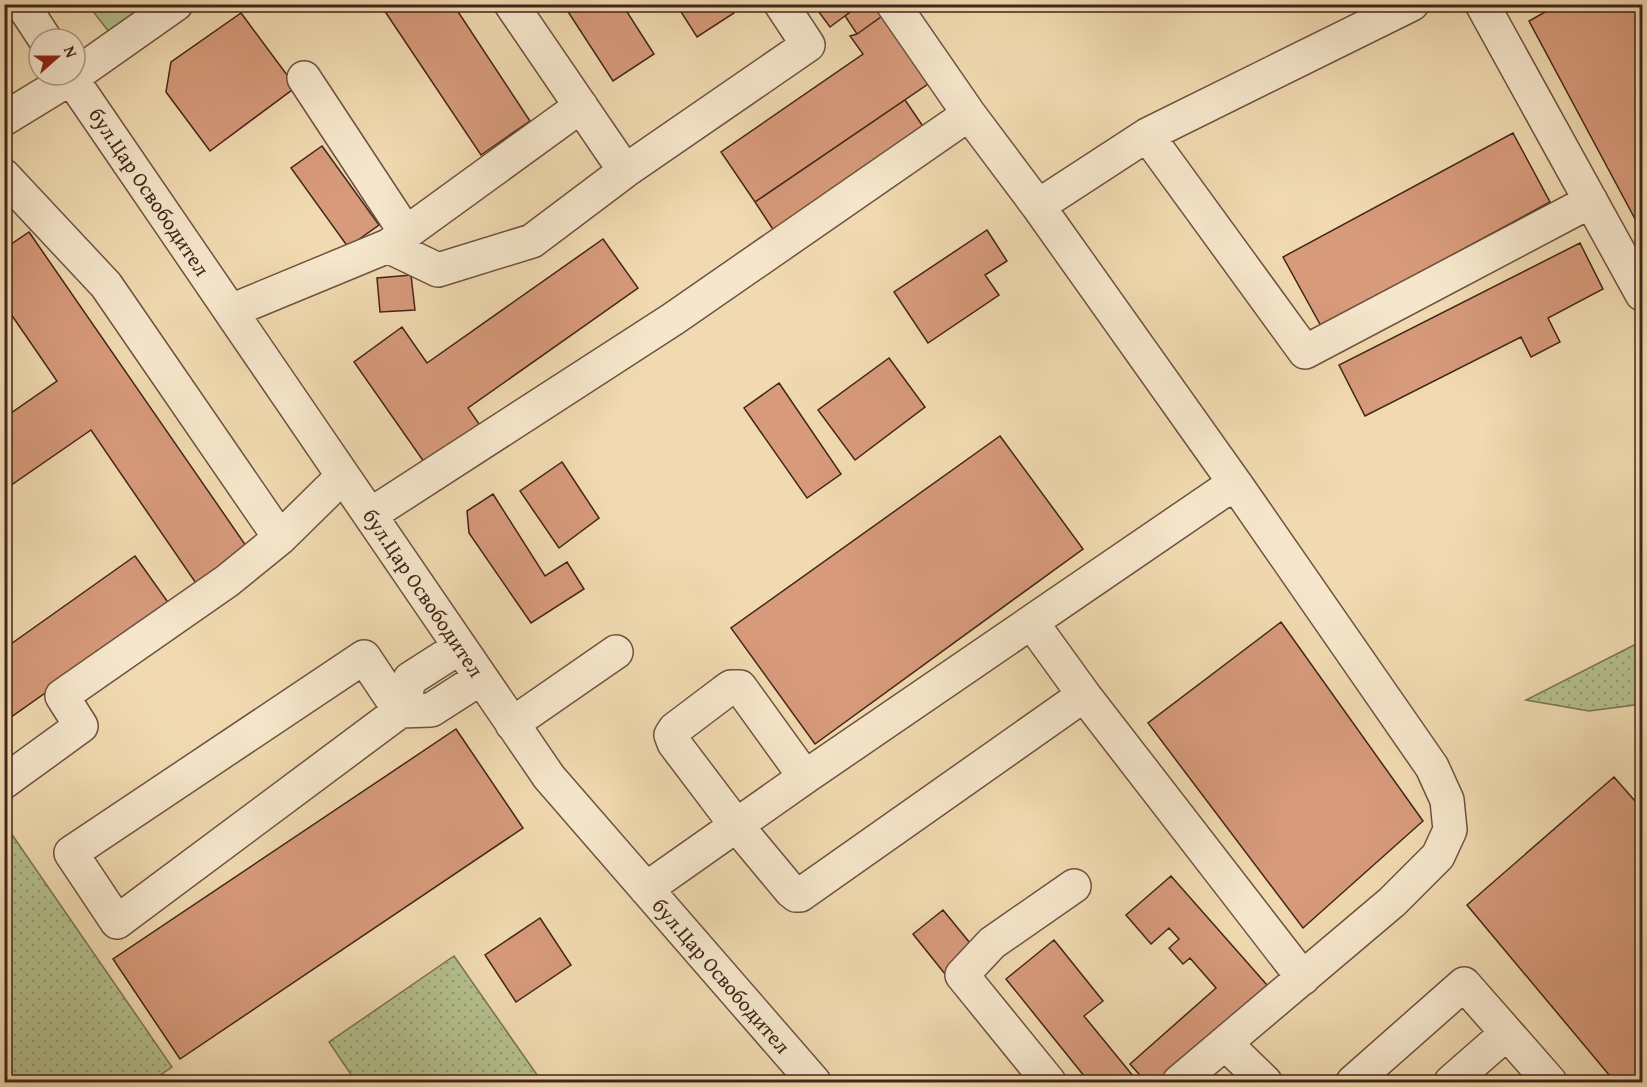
<svg xmlns="http://www.w3.org/2000/svg" width="1647" height="1087" font-family="'Gentium Book Plus',serif">
	<defs>
		<pattern id="park-dots" width="8" height="8" patternUnits="userSpaceOnUse" patternTransform="scale(1.5)"><rect width="8" height="8" fill="#b5c18f"/><path d="M2 2h.1M6 6h.1" fill="none" stroke="#959d74" stroke-width="1.8" stroke-linecap="round"/></pattern>
	</defs>
	<rect width="100%" height="100%" fill="#f1dab1"/>
	<filter id="stains"><feTurbulence type="fractalNoise" baseFrequency=".00333" numOctaves="4"/><feColorMatrix values="0 0 0 0 .2 0 0 0 0 .09 0 0 0 0 .02 0 0 0 .5 -.17"/></filter>
	<radialGradient id="worn" r=".72"><stop offset=".6" stop-color="#630" stop-opacity="0"/><stop offset="1" stop-color="#630" stop-opacity=".3"/></radialGradient>
	<path fill="#b5c18f" stroke="#7c7354" stroke-width="1.5" d="M88,5h68l-43,32z"/>
	<path fill="url(#park-dots)" stroke="#7c7354" stroke-width="1.5" d="M1642,641v63l-53,7 -63,-11z
		M4,823l168,244 -22,15h-145z
		M454,956l88,126h-186l-27,-40z"/>
	<path fill="#d79a7b" stroke="#42251a" stroke-width="1.5" d="M380,4h73l77,117 -49,34z
		M563,4h59l32,50 -41,27z
		M676,4h53l5,9 -37,24z
		M813,4h48l-31,23z
		M861,4h18l6,10 -28,20 -12,-18z
		M1559,4h83v228l-113,-211z
		M241,13l55,74 -86,64 -44,-59 5,-30z
		M885,14l46,68 -176,120 -34,-50 142,-98 -13,-18 7,-2z
		M905,100l26,38 -151,102 -25,-38z
		M1513,133l37,69 -229,124 -38,-69z
		M322,146l57,79 -31,22 -57,-79z
		M987,230l20,31 -22,14 14,20 -71,48 -34,-51z
		M29,232l224,324 -51,36 -111,-162 -87,60v-72l53,-37 -53,-77v-55z
		M603,239l35,49 -170,120 18,26 -55,38 -77,-110 48,-35 25,36z
		M1580,243l23,46 -55,29 12,24 -29,15 -10,-20 -156,79 -26,-51z
		M411,275l4,35 -35,2 -3,-34z
		M889,358l36,49 -70,53 -37,-50z
		M779,383l62,91 -34,24 -63,-90z
		M1000,436l83,113 -268,195 -84,-116z
		M562,462l37,56 -40,30 -39,-57z
		M493,494l52,82 22,-14 17,27 -53,34 -62,-90 -2,-22z
		M135,556l35,49 -166,117v-82l4,6z
		M1281,622l142,199 -120,107 -155,-205z
		M456,729l67,99 -343,231 -67,-100z
		M1614,777l28,32v273h-27l-148,-177z
		M1171,876l103,117 -24,8 -92,81h-12l-16,-18 86,-76 -26,-30 -7,6 -14,-16 10,-9 -10,-11 -18,16 -25,-29z
		M943,910l36,44 -30,25 -36,-45z
		M540,918l31,47 -55,37 -31,-47z
		M1054,940l49,61 -19,15 54,66h-49l-83,-103z"/>
	<g fill="none" stroke-linecap="round" stroke-linejoin="round">
		<g stroke="#6e5240" stroke-width="36">
			<path id="minor" d="M22,4l23,35
				M511,4l114,167
				M893,4l76,110 69,92 199,280 195,281 15,33 3,30 -12,26 -46,46 -213,180
				M1482,4l160,290
				M69,75l480,702 265,305
				M304,78l102,155
				M4,119l67,-41 105,-74
				M1147,135l158,217 286,-151
				M4,176l102,109 174,253
				M1038,206l109,-71 265,-131
				M388,246l50,24 94,-29 93,-70 183,-126 -27,-41
				M231,311l157,-65 193,-140
				M370,515l303,-196 296,-205
				M1032,623l52,72 219,283
				M460,647l-50,32 -10,32 31,-1 50,-32
				M364,657l36,54 -283,211 -46,-69z
				M512,724l104,-72
				M805,777l-65,-90h-9l-7,5 -49,37 -4,6 3,8 62,82 55,66 5,4h4l284,-200
				M4,782l77,-56 -19,-30 165,-115 53,-43 63,-62
				M646,889l159,-112 415,-284 17,-7
				M1226,1044l39,38
				M1049,1082l-87,-107 30,-32 82,-57
				M1353,1082l111,-98 86,98
				M1451,1082l56,-49"/>
		</g>
		<use href="#minor" stroke="#f6e7cc" stroke-width="33"/>
	</g>
	<g text-anchor="middle" stroke-width="6" stroke-linejoin="round" paint-order="stroke">
		<g font-size="21" fill="#42251a" stroke="#f6e7cc">
			<text transform="translate(149 192) rotate(56)" y="7">бул.Цар Освободител</text>
			<text transform="translate(423 593) rotate(56)" y="7">бул.Цар Освободител</text>
			<text transform="translate(721 976) rotate(49)" y="7">бул.Цар Освободител</text>
		</g>
	</g>
	<rect width="1647" height="1087" fill="none" stroke="#f1dab1" stroke-width="24"/>
	<rect x="6" y="6" width="1635" height="1075" fill="none" stroke="#42251a" stroke-width="3"/>
	<rect x="12" y="12" width="1623" height="1063" fill="none" stroke="#42251a" stroke-width="1.5"/>
	<g transform="translate(57 57) rotate(69)"><circle r="28" fill="#f6e7cc" stroke="#ae9985" stroke-width="1.5"/>
	<path d="M0-4.5L10 22L0 15L-10 22Z" fill="#8f2418"/>
	<text y="-9" font-size="16" font-weight="bold" text-anchor="middle" fill="#42251a">N</text>
	</g>
	<rect width="100%" height="100%" filter="url(#stains)"/>
	<rect width="100%" height="100%" fill="url(#worn)"/>
</svg>
